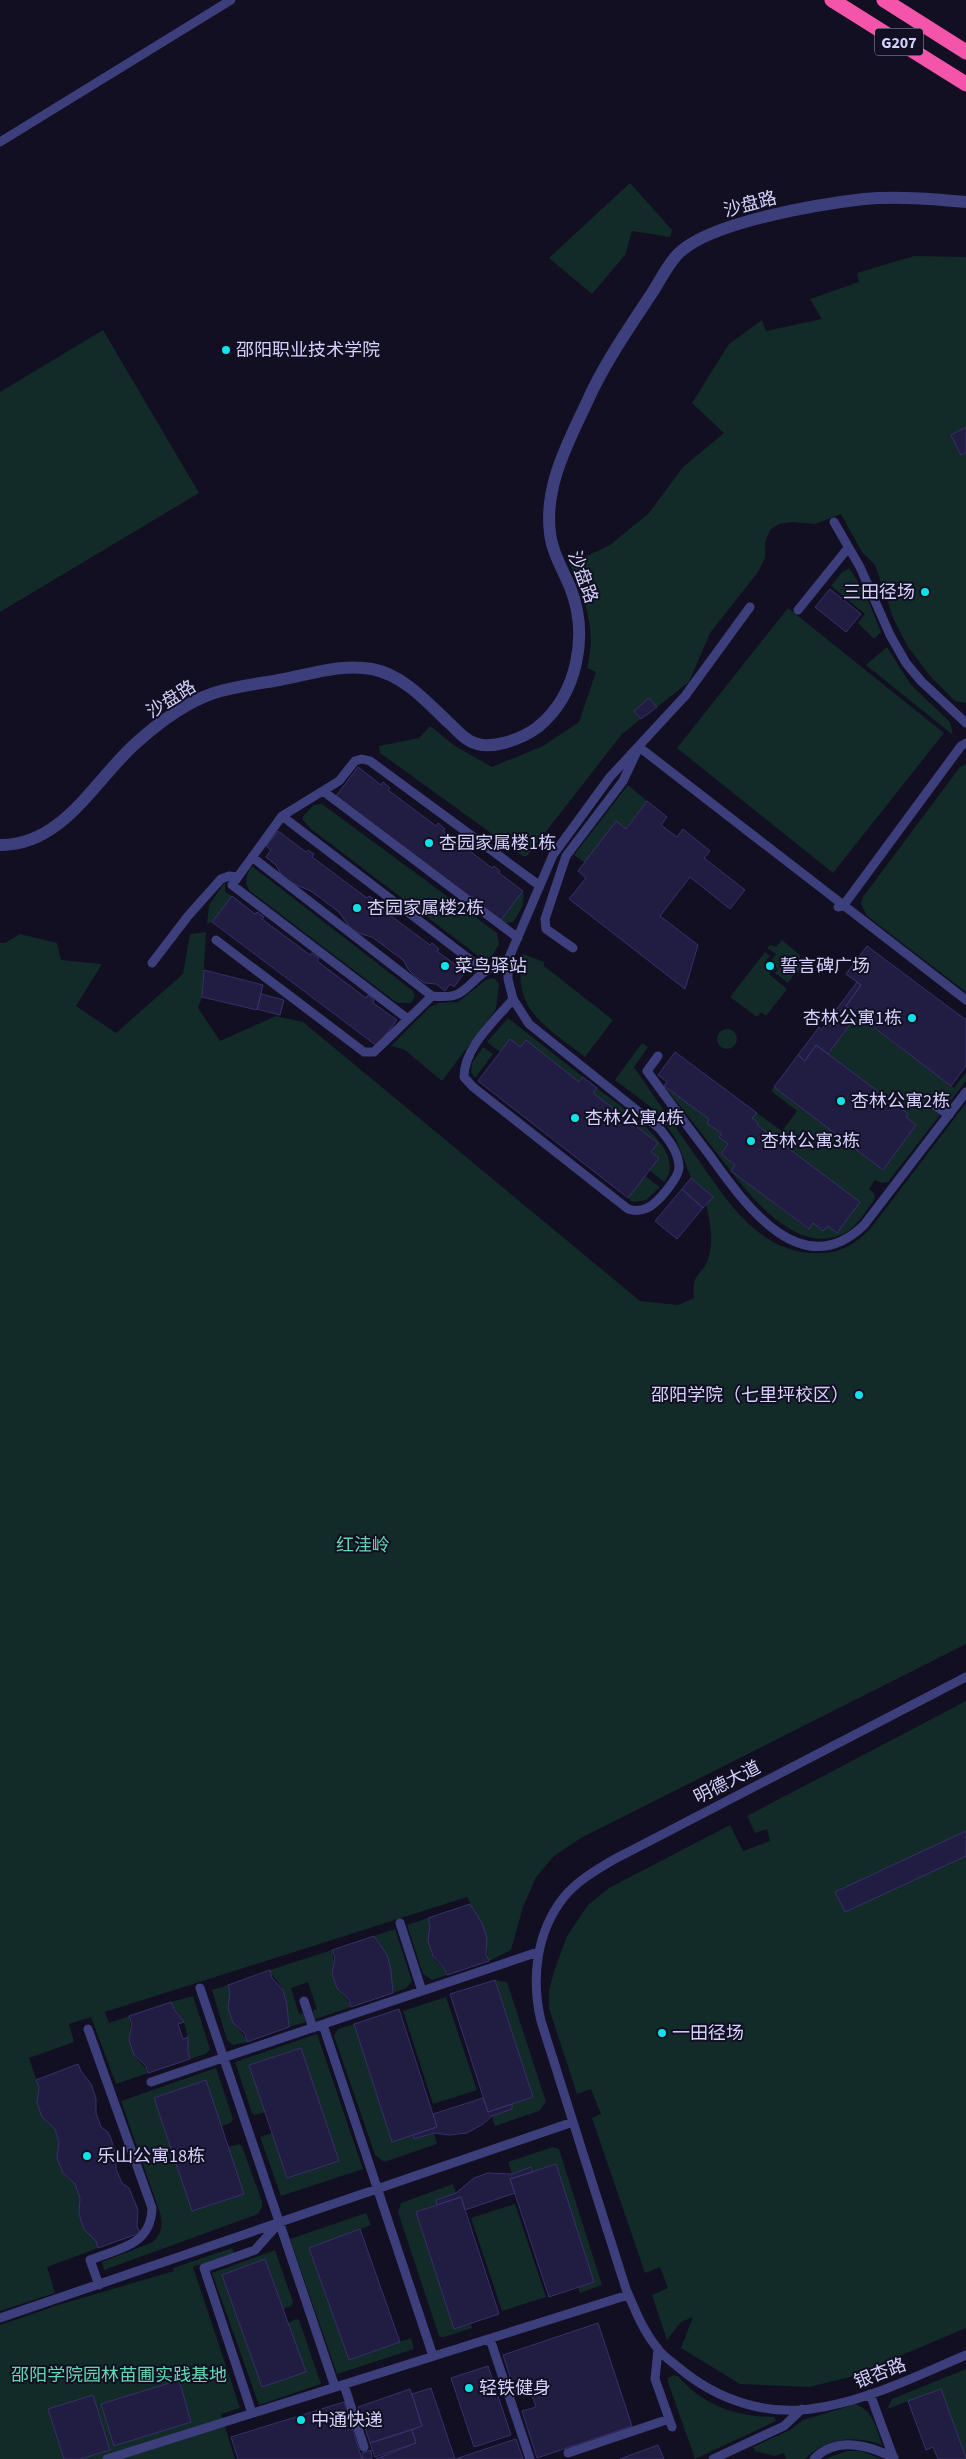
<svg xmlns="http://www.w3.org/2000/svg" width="966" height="2459" font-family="'Source Sans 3','Noto Sans SC',sans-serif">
	<rect width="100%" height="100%" fill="#110f21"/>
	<path fill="#122b28" d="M630,183l42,47 -2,7 -38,-6 -7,24 -33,39 -43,-36z
		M914,256l52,1v170l-15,8 10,20 5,-2v250l-11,-2 -24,-24 -23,-30 -14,-27 -19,-55 -13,-13 -21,-38 -26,10 -22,-2 -14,2 -9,6 -5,13v15l-7,14 -48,61 -21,49 -32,25 -8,-8 -15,12 7,8 -19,15 -95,122h-4l-143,-103 -1,-7 40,-8 11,-12 25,20 37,21 51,-21 36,-24 17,-50 -9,-4c10,-42 -2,-65 -17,-104l40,-19 39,-32 34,-46 41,-34 -32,-30 37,-59 33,-24 4,11 56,-12 -12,-20 49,-17 -2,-9z
		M103,330l96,163 -199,119v-220z
		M849,568l16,25 16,39 -7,7 -16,-16 7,-9 -34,-28 11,-14z
		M788,608l156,125 -111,140 -156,-125z
		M887,647l24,38 39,37 3,13 -87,-70z
		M966,764v228l-99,-76 -6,-12 2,-7 97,-130z
		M628,785l19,16 -21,28 -9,-7 -32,41 -11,-8z
		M322,804l175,129 2,11 -8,14h-10l-170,-129 -8,-9v-4l11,-11z
		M251,867h2l160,124 2,5 -4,7h-14l-147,-112c-6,-7 -4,-16 1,-24z
		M225,882v10l7,4 -20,26 -5,2 2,-19z
		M523,891c3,11 -4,23 -10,31l-7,1 -5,-3z
		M206,932l-4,65 -4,11 22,33 56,-25 27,6 337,279 38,4 16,-7c-3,-27 8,-21 14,-39 6,-17 2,-38 -2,-55l6,-7 -21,-19 -15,-39 -20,-28 -41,-31 27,-37 6,4 -14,20c19,28 39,57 59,85 29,41 61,97 117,101 27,2 42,-6 61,-25l95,-125v541l-385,194 -27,18 -18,21 -13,30 -12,43 -22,11c-3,-8 -1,-16 -3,-24 -3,-16 -13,-27 -19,-40l-362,115 4,11 20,-7c4,13 -2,26 5,39 4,7 11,10 14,18l-32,11 -25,-67 -22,7 5,18 -45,16 10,29 -2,16 5,14 13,12 4,13 -2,16 6,15 12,11 5,14 -1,16 5,15 12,12 2,7 -51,19 8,26 -55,18v-1368h5l15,-9 37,9 4,17 41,4 -26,42 40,27 67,-59 7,-40z
		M782,940l18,15 2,16 -6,1 -8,11 -13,-10 3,-4 -8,-7 6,-8 -9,-6 3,-3 6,2z
		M765,952l5,4 -6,7 8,7 -3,4 18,15 -21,27 -5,-4 -4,5 -27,-20z
		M523,954l21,8v4l69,54 -28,37c-38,-30 -75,-47 -62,-103z
		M494,978l5,6 -3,25 -54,72 -37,-31 -14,-4 39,-39 9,-4 19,-1 28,-22z
		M857,1015l97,73 12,-16v9l-20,26 -10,-8 -7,9 11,7 -52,67 -6,1 -7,-3 -6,9 5,4 1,6c-9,11 -17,27 -30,34 -52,27 -103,-48 -129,-81 -17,-22 -34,-44 -52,-66l45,33 -2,4 15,11 -2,3 8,7 -7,10 14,11 -3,6 76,58 5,-6 10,8 5,-5 9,7 23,-31 -103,-77 1,-2 -6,-5 5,-5 25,18 15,-20 -26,-20 3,-4 109,83 33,-45 -10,-8 2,-3 -80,-60z
		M508,1018l75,59 -4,5 -53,-42 -6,7 -20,5 -13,-10z
		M717 1039a10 10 0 1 1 20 0a10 10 0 1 1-20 0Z
		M483,1047l10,7 -18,24 -4,-5 1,-10z
		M597,1088c21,17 94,62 67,94l-15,-12 10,-12 -8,-6 6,-9 -64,-50z
		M645,1176l15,11 -14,13 -13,2 -5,-4z
		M966,1701v627l-116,49 -41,10 -69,-3 -59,-36 12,-31 -12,5 -14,18 -15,-45 16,-7 -8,-21 -15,6 -53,-155 9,-4 -10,-25 -14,5 -28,-86v-17l5,-20 13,-35 21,-31 21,-17 121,-63 13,26 27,-10 -3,-12 -12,4 -8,-17z
		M428,1918c4,12 -1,24 4,37 4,8 12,11 15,20l-15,5 -9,-6 -16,-49z
		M395,1929l17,52 -6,7 -13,5 -2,-23 -4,-15 -13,-19z
		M332,1950c4,12 -1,24 5,37 4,8 11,11 14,20l-36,12 -2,-9 4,-1 -9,-27 -17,6 8,26 4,-1 3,9 -17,5c-4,-12 -1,-24 -6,-36 -3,-9 -10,-12 -13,-21z
		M495,1980l12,2 39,120 -7,9 -44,15 -3,-10 20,-12 21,-7z
		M228,1985c3,11 -1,21 4,34 3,10 12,13 15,23l-14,3 -6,-5 -15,-50z
		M193,1996l17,53 -4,5 -16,5c-4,-11 -1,-24 -6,-36 -3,-9 -10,-12 -13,-21z
		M446,1997l31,93 -44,14 -30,-93z
		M354,2024l38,117 21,-6 1,4 20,-6 3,11 -53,18 -9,-7 -41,-119 4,-7z
		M317,2034l46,135 -82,27 -21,-59 12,-4 16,45 51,-17 -38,-113 -51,17 15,47 -10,3 -3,-2 -17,-51z
		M216,2068l17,51 -2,4 -10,3 -15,-46 -51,18 37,113 52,-17 -16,-47 11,-3 3,2 20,56v5l-4,7 -154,56 -2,-8 51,-20c9,-9 10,-18 7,-29l-39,-112z
		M553,2147l6,2 43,136 -22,8 -48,-125 -20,6 -4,-12z
		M453,2184l3,9 -20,7 1,5 -21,7 38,117 17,-5 1,4 -28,9h-4l-2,-4 -40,-121 3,-9z
		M515,2204l31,93 -44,14 -31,-93z
		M366,2213l5,12 -62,23 40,112 62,-22 3,11 -77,25 -47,-135z
		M232,2248l2,5 -41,14 47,141 -19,6 14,45h-235v-134l58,-20 116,-34 -1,-3z
		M275,2250l18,52 -2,4 -8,3 -18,-50 -43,16 40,112 43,-15 -17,-49 8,-4 3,1 22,64 -62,21 -47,-132z
		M966,2369v89l-25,-69 -54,20 5,-10z
		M674,2375l4,1c24,29 59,41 96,41l2,4 -81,38 -27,-77v-4z
		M856,2404c18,9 20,23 26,41 -28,-10 -55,-8 -77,14h-19l-2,-6 -9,3 -20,-5 -2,-4 37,-17 13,-10z
		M847,2451h13l22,8h-57z"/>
	<path fill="#211c41" stroke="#38306b" d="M966,427v26l-5,2 -10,-20z
		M830,589l31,25 -15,18 -31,-25z
		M649,698l8,9 -16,12 -7,-8z
		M358,767l23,18 2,-3 7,6 -2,2 48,36 2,-3 7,6 -2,2 49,37 2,-2 6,5 -1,2 24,18 -22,29 -165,-124z
		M647,801l20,16 -6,8 16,12 6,-8 27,22 -6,7 41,32 -15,19 -40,-32 -30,39 38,29 -13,44 -116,-90 17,-21 -8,-7 38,-50 10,8z
		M278,831l28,21 2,-2 6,4 -2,3 55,41 2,-2 8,5 -2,3 55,41 2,-2 7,6 -2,2 28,21 -11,15 -4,-3 -5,7 -9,-7 -11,-1 -9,-6 -8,-8 -5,-9 -31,-23 -11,-3 -10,-5 -12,-17 -28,-21 -22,-9 -8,-8 -5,-9 -10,-8 5,-7 -5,-4z
		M232,896l23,18 2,-2 7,5 -2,2 48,36 2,-2 7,5 -2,3 49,37 2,-3 6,5 -1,3 24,17 -20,26 -165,-124z
		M867,946l99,74v46l-15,20 -105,-80 15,-21 -15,-11z
		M204,970l59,15 -6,25 -55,-13z
		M857,982l4,3 -15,21 11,9 -29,39 -12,-9 -11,16 -7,-6 21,-28 2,3z
		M261,994l23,6 -4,15 -23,-6z
		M510,1039l10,8 6,-7 53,42 4,-5 14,11 -4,5 65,50 -7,9 8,6 -31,40 -150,-117z
		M816,1045l92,69 -2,3 10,8 -33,45 -109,-83 24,-32 7,6z
		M675,1052l82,61 -5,5 6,5 -1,2 103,77 -23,31 -9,-7 -5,5 -10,-8 -4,6 -78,-58 4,-6 -14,-11 7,-10 -9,-7 3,-3 -15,-11 2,-4 -45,-33 3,-4 -9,-7z
		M691,1178l22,19 -10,11 -21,-19z
		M682,1189l21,19 -26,31 -22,-18z
		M966,1831v25l-121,56 -10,-20z
		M470,1904l12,19 5,15 -1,16 3,7 -42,14 -3,-7 -11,-12 -5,-15 2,-16 -2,-7z
		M374,1936l13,19 4,15 2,23 -42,14 -2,-7 -12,-12 -5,-14 3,-17 -3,-7z
		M270,1970l2,8 11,12 4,15 2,22 -42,15 -2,-8 -12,-11 -5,-15 2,-16 -2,-7z
		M495,1980l38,117 -45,15 -38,-118z
		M171,2002l3,7 10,13 -6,2 5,15 5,-2v15l2,7 -42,14 -2,-7 -12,-11 -5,-15 3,-16 -3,-8z
		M399,2009l38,118 -45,15 -38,-118z
		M301,2048l38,113 -52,17 -38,-113z
		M78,2064l3,7 10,13 5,14v15l5,14 7,5 3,7 5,15v15l6,14 7,5 9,22 -1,16 3,7 -42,15 -2,-7 -12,-12 -5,-15 1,-16 -5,-14 -12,-11 -6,-15 2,-16 -4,-13 -13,-12 -5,-14 2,-16 -3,-7z
		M206,2080l38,114 -52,17 -38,-113z
		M483,2098l5,14 24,-8v5l-20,7 -9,8 -16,9 -18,2 -15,-2 -20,6 -1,-4 24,-8 -4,-13z
		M556,2164l38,118 -45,15 -39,-118z
		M531,2167l2,5 -23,7 5,14 -50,17 -4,-13 -24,8 -1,-5 20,-7 18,-15 14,-5 24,1z
		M461,2197l38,117 -45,15 -38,-117z
		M360,2229l40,113 -51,18 -40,-112z
		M265,2259l41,113 -44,15 -40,-112z
		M598,2323l34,103 -95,32 -15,-47 14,-4 -6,-17 -14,5 -13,-40z
		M488,2366l23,69 -37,12 -23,-69z
		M179,2380l12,42 -77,24 -13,-42z
		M431,2388l24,71h-79l40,-16 -4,-13 10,-4 -10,-32z
		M410,2389l12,37 -52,17 -12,-36z
		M941,2389l25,69v1h-28l-5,-12 -7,3 -18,-49z
		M93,2395l17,55 -30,9h-16l-16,-50z
		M344,2402l18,57h-124l-7,-22z
		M412,2430l4,13 -41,14 -5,-14z
		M516,2439l7,20h-68z
		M658,2445l6,14h-44z
		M371,2450l1,9h-9l-1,-6z"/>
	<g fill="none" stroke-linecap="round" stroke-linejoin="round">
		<path stroke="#3d3f7d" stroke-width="9" d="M0,142l231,-142
			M834,522l26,45 30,68 16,28 15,18 45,42
			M798,610l50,-62
			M323,791l195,147
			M282,816l203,155
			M252,857l180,139
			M838,907l5,-1 118,-160 5,-3
			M216,940l148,112h10l58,-56c31,3 29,-5 51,-23 7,-6 17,-9 25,-13
			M573,948l-27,-19 -1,-10 21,-63 57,-75 16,-34 327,253
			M152,963l36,-47 33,-37 8,-3 8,1
			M513,999c-18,22 -49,48 -49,78l9,10 155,122c6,2 13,2 19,-1 10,-4 33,-31 32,-42 -1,-15 -11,-27 -20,-38l-130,-104 -16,-25 -5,-20v-19l45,-105 57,-78 75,-81 65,-89
			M408,1019l-176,-134 50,-69 57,-35 16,-20 7,-2 8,2 170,125
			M658,1056l-11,15c20,27 40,55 61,82 34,47 92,134 156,72l102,-133
			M932,1104l17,11
			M966,1677l-353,183c-17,10 -36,21 -49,37 -28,35 -33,82 -23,124l85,268c9,21 17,42 32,60 5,7 13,12 20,18 40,34 92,51 145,40 50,-9 96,-32 143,-52
			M400,1923l22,68
			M200,1988l135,399
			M304,2001l9,27
			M323,2025l110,331
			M88,2029l64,179c-1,38 -33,40 -62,52l9,25
			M151,2082l387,-130
			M0,2318l573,-196
			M490,2339l40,120
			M658,2350l-3,29 17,48
			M344,2385l20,62
			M870,2394l24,65
			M252,2413l-48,-145 51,-18 24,-27
			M568,2453l101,-34
			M107,2459l521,-164
			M713,2459l71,-33 18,-17
			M814,2459c22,-23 55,-14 80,-1"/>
		<path stroke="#3d3f7d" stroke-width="12" d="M0,845c62,1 95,-65 135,-101 22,-20 52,-42 79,-51 21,-7 44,-9 65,-13 29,-5 63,-17 93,-11 31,6 54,32 76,53 7,6 14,15 22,19 19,11 52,-2 68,-14 40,-33 51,-93 32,-140 -7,-17 -18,-35 -20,-54 -6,-47 18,-90 37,-131 17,-38 40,-71 63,-106 9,-13 17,-31 28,-42 31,-32 142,-50 186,-55 33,-3 69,0 102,3"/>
		<path stroke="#f455ab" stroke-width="15" d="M832,0l134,84
			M884,0l82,52"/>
	</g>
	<g fill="#10e2ea" stroke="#110f21" stroke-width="2">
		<circle cx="226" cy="350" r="5"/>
		<circle cx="925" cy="592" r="5"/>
		<circle cx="429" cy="843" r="5"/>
		<circle cx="357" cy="908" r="5"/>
		<circle cx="445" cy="966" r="5"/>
		<circle cx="770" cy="966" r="5"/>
		<circle cx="912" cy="1018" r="5"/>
		<circle cx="841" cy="1101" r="5"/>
		<circle cx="575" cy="1118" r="5"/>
		<circle cx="751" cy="1141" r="5"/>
		<circle cx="859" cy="1395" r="5"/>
		<circle cx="662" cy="2033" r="5"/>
		<circle cx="87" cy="2156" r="5"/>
		<circle cx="469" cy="2388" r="5"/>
		<circle cx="301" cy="2420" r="5"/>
	</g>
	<g text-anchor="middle" stroke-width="4" stroke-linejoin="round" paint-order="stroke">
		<rect fill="#110f21" stroke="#9a98ba" stroke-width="1" x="875" y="28.5" width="48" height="27" rx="4"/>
		<g font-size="16" font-weight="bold" fill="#d4d2fc">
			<text x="899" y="48">G207</text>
		</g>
		<g font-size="18" fill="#d4d2fc" stroke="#110f21">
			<text transform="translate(750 204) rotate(-15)" y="6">沙盘路</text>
			<text transform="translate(583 577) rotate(70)" y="6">沙盘路</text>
			<text transform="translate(171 699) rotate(-32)" y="6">沙盘路</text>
			<text transform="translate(727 1782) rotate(-27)" y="6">明德大道</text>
			<text transform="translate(880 2373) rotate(-21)" y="6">银杏路</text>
		</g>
		<g font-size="18" fill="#d4d2fc" stroke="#110f21" text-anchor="start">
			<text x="236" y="356">邵阳职业技术学院</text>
			<text x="915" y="598" text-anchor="end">三田径场</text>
			<text x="439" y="849">杏园家属楼1栋</text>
			<text x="367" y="914">杏园家属楼2栋</text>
			<text x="455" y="972">菜鸟驿站</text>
			<text x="780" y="972">誓言碑广场</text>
			<text x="902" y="1024" text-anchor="end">杏林公寓1栋</text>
			<text x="851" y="1107">杏林公寓2栋</text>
			<text x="585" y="1124">杏林公寓4栋</text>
			<text x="761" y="1147">杏林公寓3栋</text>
			<text x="849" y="1401" text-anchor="end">邵阳学院（七里坪校区）</text>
			<text x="672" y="2039">一田径场</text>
			<text x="97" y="2162">乐山公寓18栋</text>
			<text x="479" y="2394">轻铁健身</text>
			<text x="311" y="2426">中通快递</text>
		</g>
		<g font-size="18" fill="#63d7b3" stroke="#110f21">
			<text x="363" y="1551">红洼岭</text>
			<text x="119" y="2381">邵阳学院园林苗圃实践基地</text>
		</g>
	</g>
</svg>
